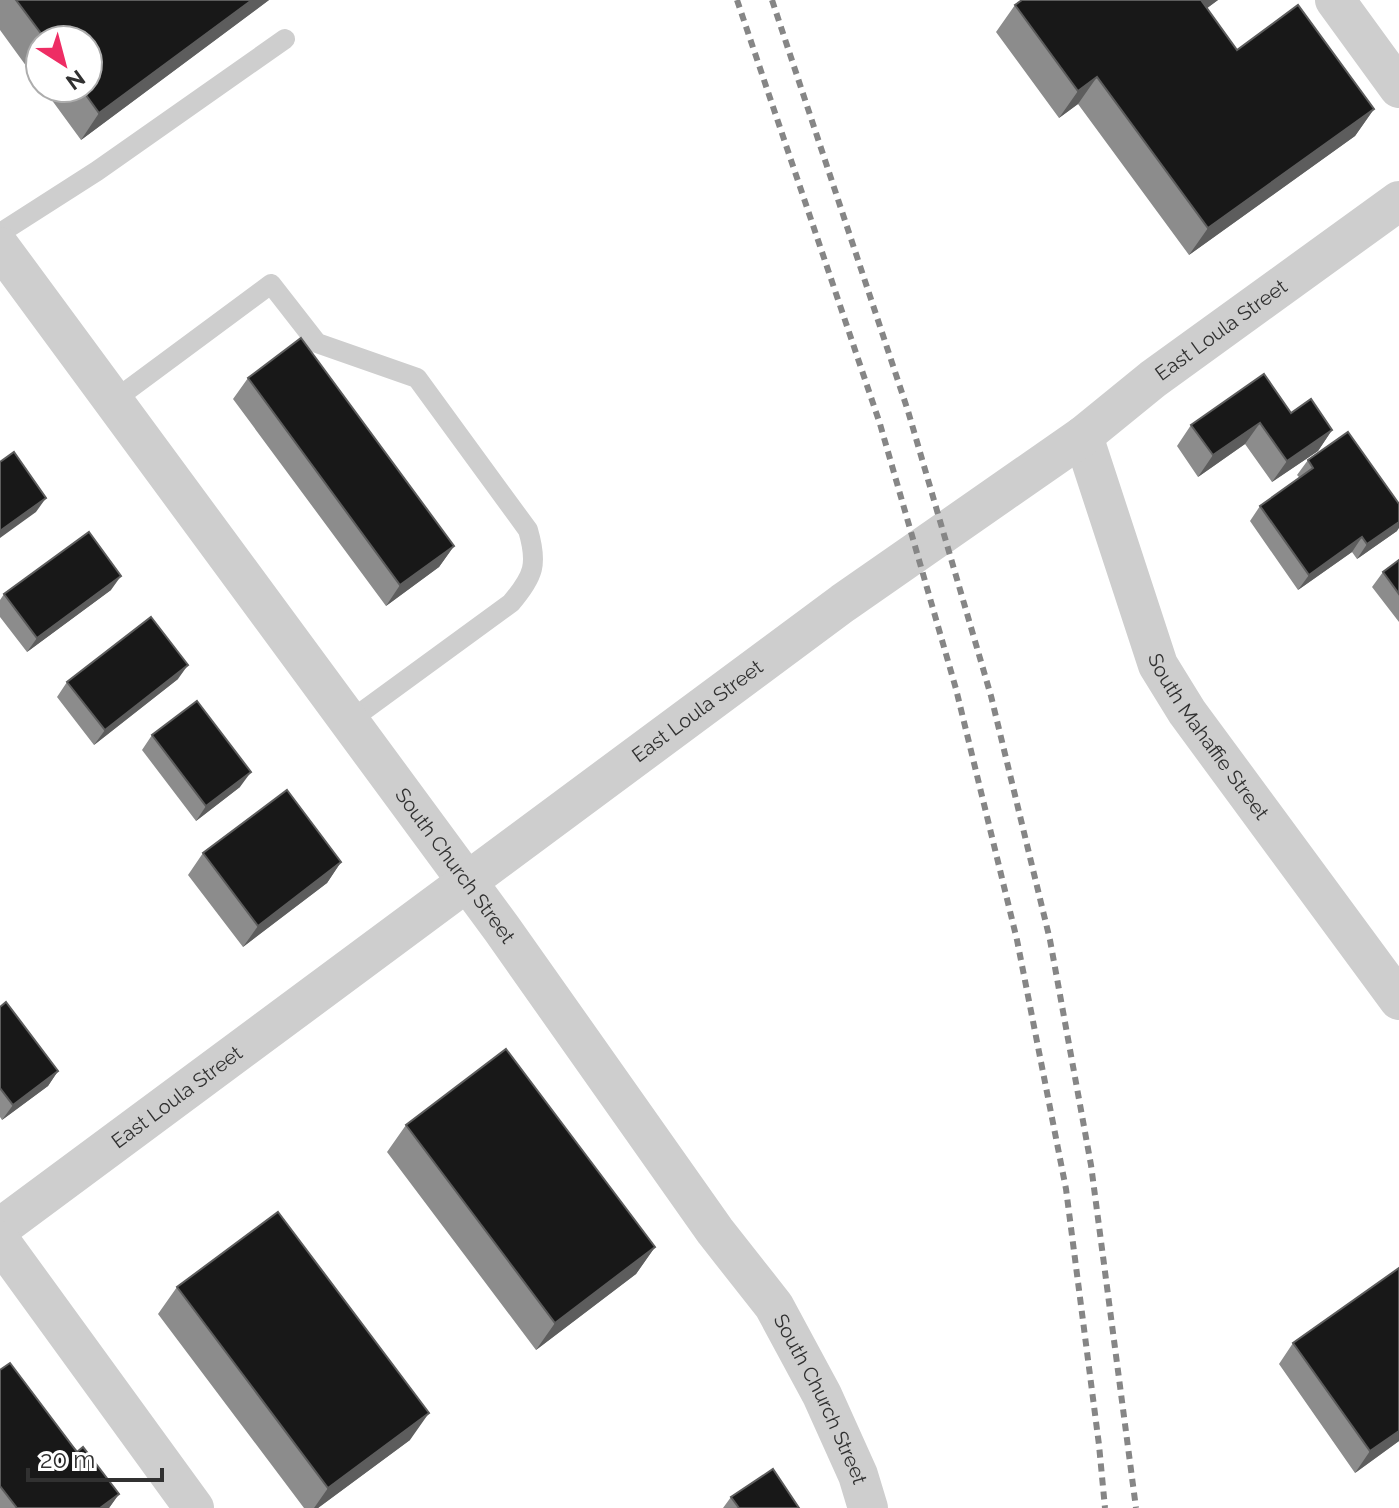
<svg xmlns="http://www.w3.org/2000/svg" width="1399" height="1508" font-family="Raleway,sans-serif">
	<rect width="100%" height="100%" fill="#fff"/>
	<g fill="none" stroke-linecap="round" stroke-linejoin="round">
		<path stroke="#cecece" stroke-width="20" d="M0,233l97,-62 188,-132
			M113,401l158,-117 46,59 100,35 111,152c10,34 6,46 -17,73l-163,119"/>
		<g stroke="#cecece" stroke-width="40">
			<path d="M1335,0l64,88"/>
			<path id="s1" d="M0,247l502,682 213,302 59,75 48,89 36,80 10,33"/>
			<path id="s2" d="M1083,436l75,229 29,47 212,288"/>
			<path id="s3" d="M0,1228l843,-625 240,-167 70,-57 246,-178"/>
			<path d="M0,1241l194,267"/>
		</g>
		<path stroke="#868686" stroke-width="6" stroke-dasharray="8 6" stroke-linecap="butt" d="M737,0l143,424 76,265 61,251 49,249 33,256 6,63
			M772,0l136,411 83,285 59,244 41,225 45,343"/>
	</g>
	<path fill="#8c8c8c" d="M0,0h269l-188,140 -38,-52h45v-48h-48v45l-40,-55z
		M1022,0h196l-12,9 31,41 137,59 -19,27 -166,119 -111,-151 -19,14 -63,-86 19,-27z
		M248,378l206,168 -15,21 -53,39 -153,-207z
		M1291,413l41,17 -14,21 -46,31 -27,-38 -47,33 -21,-31 14,-21z
		M1308,460l89,71 -40,28 -5,-7 -54,38 -48,-69 10,-15 40,-28 -3,-3z
		M1399,560v62l-27,-35 11,-15z
		M111,590l-84,62 -27,-35v-17l4,-6z
		M178,679l-84,66 -37,-48 10,-15z
		M152,735l88,52 -44,34 -54,-71z
		M203,853l138,9 -14,21 -84,64 -55,-72z
		M0,1007l58,64 -10,15 -46,34 -2,-3z
		M406,1125l249,122 -19,27 -100,76 -149,-198z
		M177,1287l233,153 -92,68h-14l-146,-194z
		M1293,1343l106,98 -44,32 -76,-109z
		M0,1370l119,124 -10,14h-109z
		M731,1497l68,11h-76z"/>
	<path fill="#5d5d5d" d="M252,0h17l-188,140 18,-27z
		M1200,0h18l-37,27z
		M1097,77l-19,27 -19,14 19,-27z
		M1374,109l-19,27 -166,119 19,-27z
		M1260,423l-15,21 -47,33 15,-22z
		M1332,430l-14,21 -46,31 15,-21z
		M46,498l-10,14 -36,26v-7z
		M1399,522v6l-2,3 -40,28 10,-15z
		M1362,537l-10,15 -54,38 11,-15z
		M454,546l-15,21 -53,39 14,-21z
		M121,576l-10,14 -84,62 10,-14z
		M188,665l-10,14 -84,66 11,-15z
		M251,772l-11,15 -44,34 10,-15z
		M341,862l-14,21 -84,64 15,-21z
		M58,1071l-10,15 -46,34 11,-15z
		M655,1247l-19,27 -100,76 19,-27z
		M429,1413l-19,27 -92,68h-4l14,-20z
		M1399,1431v10l-44,32 15,-22z
		M119,1494l-10,14h-9z"/>
	<path fill="#181818" stroke="#5d5d5d" stroke-width="2" d="M16,0h236l-153,113 -18,-25h7v-48h-42z
		M1022,0h179l36,50 61,-45 76,104 -166,119 -111,-151 -19,14 -63,-86z
		M301,338l153,208 -54,39 -152,-207z
		M1264,374l27,39 20,-14 21,31 -45,31 -27,-38 -47,32 -22,-30z
		M1348,432l51,72v18l-32,22 -5,-7 -53,38 -49,-69 53,-38 -5,-8z
		M14,452l32,46 -46,33v-69z
		M89,532l32,44 -84,62 -33,-44z
		M1399,560v34l-16,-22z
		M151,617l37,48 -83,65 -38,-48z
		M197,701l54,71 -45,34 -54,-71z
		M287,790l54,72 -83,64 -55,-73z
		M6,1002l52,69 -45,34 -13,-17v-81z
		M506,1049l149,198 -100,76 -149,-198z
		M278,1212l151,201 -101,75 -151,-201z
		M1399,1268v163l-29,20 -77,-108z
		M10,1363l67,89 6,-5 36,47 -19,14h-83l-17,-22v-116z
		M773,1469l26,39h-60l-8,-11z"/>
	<g text-anchor="middle" stroke-width="8" stroke-linejoin="round" paint-order="stroke">
		<g font-size="20" fill="#313131" stroke="#fff">
			<text dy="7" stroke="none"><textPath href="#s3" startOffset="1516">East Loula Street</textPath></text>
			<text dy="7" stroke="none"><textPath href="#s3" startOffset="868">East Loula Street</textPath></text>
			<text dy="7" stroke="none"><textPath href="#s2" startOffset="328">South Mahaffie Street</textPath></text>
			<text dy="7" stroke="none"><textPath href="#s1" startOffset="768">South Church Street</textPath></text>
			<text dy="7" stroke="none"><textPath href="#s3" startOffset="220">East Loula Street</textPath></text>
			<text dy="7" stroke="none"><textPath href="#s1" startOffset="1416">South Church Street</textPath></text>
		</g>
	</g>
	<g transform="translate(64 64) rotate(144)"><circle r="38" fill="#ffffff" stroke="#adadad" stroke-width="2"/>
	<path d="M0-6L14 30L0 20L-14 30Z" fill="#ee2d64"/>
	<text y="-12" font-size="22" font-weight="bold" text-anchor="middle" fill="#313131">N</text>
	</g>
	<path d="M28 1468v12h134v-12" fill="none" stroke="#313131" stroke-width="4"/>
	<text x="40" y="1468" font-size="24" fill="#313131" stroke="#ffffff" stroke-width="6" paint-order="stroke">20 m</text>
</svg>
